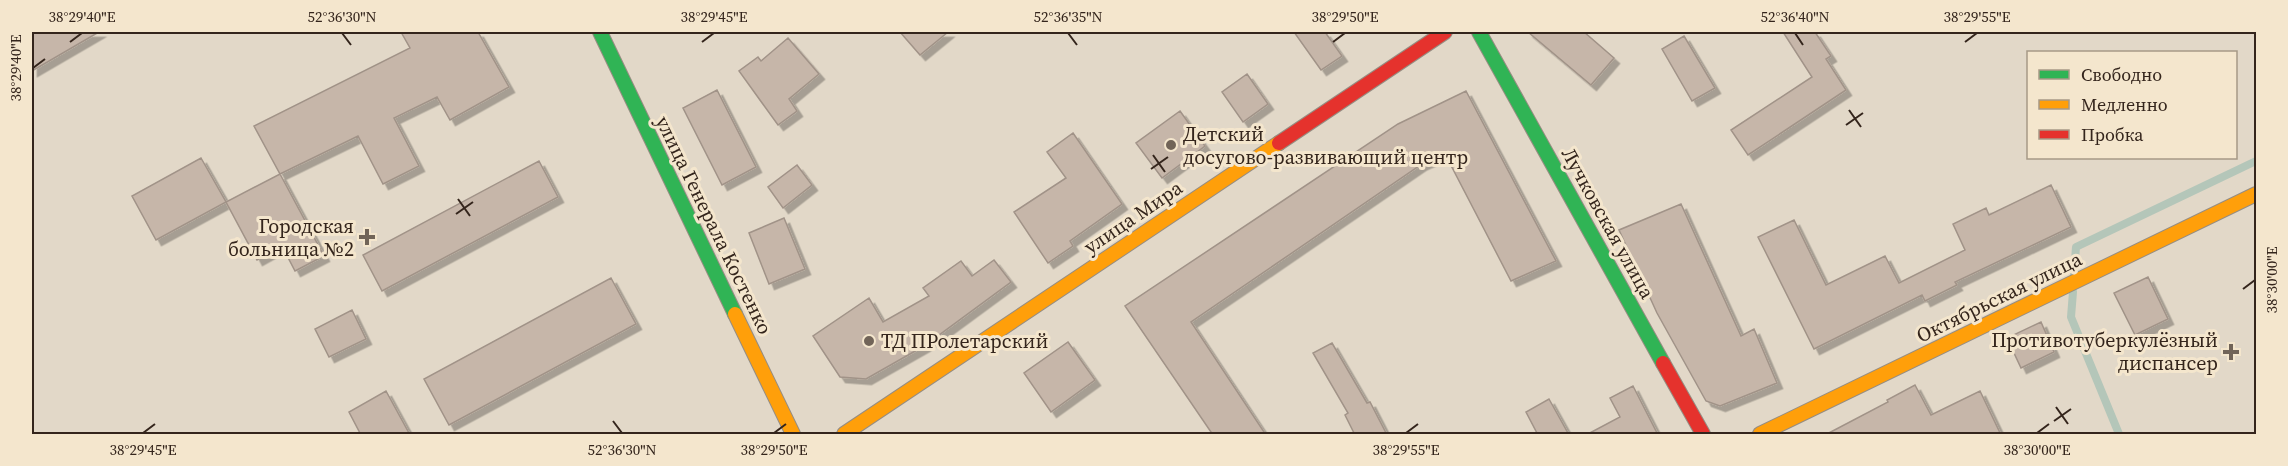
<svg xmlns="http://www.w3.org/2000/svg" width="2288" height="466" font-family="'Source Serif 4',serif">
	<defs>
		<filter id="shadow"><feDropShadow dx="5.5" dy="5.5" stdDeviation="0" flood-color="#0004"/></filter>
	</defs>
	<rect width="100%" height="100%" fill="#e2d8c8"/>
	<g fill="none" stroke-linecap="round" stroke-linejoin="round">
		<path stroke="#b4c6b9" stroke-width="8" d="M2074,274l2,-27 180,-86
			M2073,292l-2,25 48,117"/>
	</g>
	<path fill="#c6b6a9" stroke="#a19388" stroke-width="1.5" filter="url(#shadow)" d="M32,32h67l-67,39z
		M401,32h77l31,55 -59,33 -13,-23 -43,21 25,48 -36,18 -25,-48 -78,38 -26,-48 156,-78z
		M900,32h48l-28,23z
		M1294,32h31l17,24 -21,14z
		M1528,32h56l30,26 -23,27z
		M1783,32h32l16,24 -5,3 20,31 -98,65 -17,-25 81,-53z
		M1684,36l31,52 -23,13 -30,-52z
		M788,38l31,36 -30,25 8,12 -19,14 -39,-54 19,-14 3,4z
		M1247,74l21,30 -25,18 -21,-30z
		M717,90l39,77 -34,18 -39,-77z
		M1466,91l90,170 -45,20 -66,-127 -23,10 -231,158 75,113h-53l-88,-129 273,-182z
		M1180,111l25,35 -43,32 -26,-35z
		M1073,133l49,71 -52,37 3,5 -25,17 -34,-51 52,-34 -19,-26z
		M201,158l25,44 -70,38 -24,-44z
		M539,161l19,36 -176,94 -19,-36z
		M797,165l15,20 -29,23 -15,-21z
		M280,174l44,82 -29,15 -13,-25 -25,14 -31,-58z
		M2051,185l20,42 -116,55 2,3 -32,16 -3,-6 -108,54 -56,-112 36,-17 32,65 59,-29 14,27 66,-33 -12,-26 33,-16 3,7z
		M1681,204l60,132 13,-7 23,54 -57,23 -14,-5 -49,-88 -38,-83z
		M784,218l21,51 -36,15 -20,-51z
		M994,260l17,22 -87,64 -58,33 -26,-2 -27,-41 56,-38 14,24 46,-26 -6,-8 38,-27 11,15z
		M2148,277l20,42 -33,16 -21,-42z
		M611,278l25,46 -187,101 -25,-46z
		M352,310l14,29 -37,18 -14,-28z
		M2041,322l13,30 -33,16 -14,-30z
		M1068,342l27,38 -44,32 -27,-39z
		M1332,343l35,60 3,-1 17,33h-32l-10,-20 3,-2 -35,-60z
		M1915,385l16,30 49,-24 21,44h-176l63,-33 -1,-2z
		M1633,386l25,49h-72l34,-18 -10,-19z
		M386,391l24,44h-49l-12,-23z
		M1549,399l20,36h-31l-12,-23z"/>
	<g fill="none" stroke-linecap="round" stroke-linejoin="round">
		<g stroke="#968d82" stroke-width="16">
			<path id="fast" d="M600,32l135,282
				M1479,32l184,331"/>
		</g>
		<g stroke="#968d82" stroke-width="16">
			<path id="slow" d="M735,314l58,120
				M844,434l435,-291
				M1760,434l496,-240"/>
		</g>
		<g stroke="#968d82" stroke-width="16">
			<path id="jam" d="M1279,143l166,-111
				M1663,363l40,71"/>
		</g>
		<use href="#fast" stroke="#30b455" stroke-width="14"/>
		<use href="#slow" stroke="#ff9f0a" stroke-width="14"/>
		<use href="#jam" stroke="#e5322d" stroke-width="14"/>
	</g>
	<path fill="none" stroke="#34251c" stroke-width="2" d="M342,33l9,12M1068,33l9,12M1795,33l8,12M70,42l12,-9M702,42l12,-9M1333,42l12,-9M1965,42l12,-9M33,68l12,-9M1849,110l12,17M1846,125l17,-12M1153,155l12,17M1151,169l17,-12M458,199l12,17M456,214l17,-12M2243,289l12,-9M2056,407l12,17M613,421l9,12M2054,421l17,-12M143,433l12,-9M774,433l12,-9M1406,433l12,-9M2037,433l12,-9"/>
	<g fill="#716458" stroke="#f4e6cd" stroke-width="2">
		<circle cx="1171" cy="145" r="6"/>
		<path d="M364 228h6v6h6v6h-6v6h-6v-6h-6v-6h6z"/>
		<circle cx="869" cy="341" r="6"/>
		<path d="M2228 343h6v6h6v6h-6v6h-6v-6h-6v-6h6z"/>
	</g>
	<g text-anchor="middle" stroke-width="6" stroke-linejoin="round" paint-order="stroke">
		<g font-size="20" fill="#34251c" stroke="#f4e6cd" text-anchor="start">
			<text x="1183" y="141">Детский<tspan x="1183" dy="23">досугово-развивающий центр</tspan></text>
			<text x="354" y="233" text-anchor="end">Городская<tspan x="354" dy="23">больница №2</tspan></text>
			<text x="2218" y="347" text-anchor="end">Противотуберкулёзный<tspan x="2218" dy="23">диспансер</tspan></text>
			<text x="881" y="348">ТД ПРолетарский</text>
		</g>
		<g font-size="20" fill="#34251c" stroke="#f4e6cd">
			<text transform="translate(1133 217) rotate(-34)" y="7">улица Мира</text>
			<text transform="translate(1608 223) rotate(61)" y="7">Лучковская улица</text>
			<text transform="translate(714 225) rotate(64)" y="7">улица Генерала Костенко</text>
			<text transform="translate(1999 297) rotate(-26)" y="7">Октябрьская улица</text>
		</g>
	</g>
	<rect width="2288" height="466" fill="none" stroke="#f4e6cd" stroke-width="66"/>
	<rect x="2027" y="51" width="210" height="108" fill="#f4e6cd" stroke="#a79986" stroke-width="1.5"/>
	<rect x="2039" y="70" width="30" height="9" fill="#30b455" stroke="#a79986" stroke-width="1.5"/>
	<text x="2081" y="81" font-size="18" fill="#34251c">Свободно</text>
	<rect x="2039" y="100" width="30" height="9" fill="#ff9f0a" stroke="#a79986" stroke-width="1.5"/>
	<text x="2081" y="111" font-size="18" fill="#34251c">Медленно</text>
	<rect x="2039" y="130" width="30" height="9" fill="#e5322d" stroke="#a79986" stroke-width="1.5"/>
	<text x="2081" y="141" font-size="18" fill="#34251c">Пробка</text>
	<rect x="33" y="33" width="2222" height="400" fill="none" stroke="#34251c" stroke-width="2"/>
	<g font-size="15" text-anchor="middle" fill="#34251c">
		<text x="82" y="22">38°29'40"E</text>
		<text x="342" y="22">52°36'30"N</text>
		<text x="714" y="22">38°29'45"E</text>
		<text x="1068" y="22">52°36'35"N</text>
		<text x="1345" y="22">38°29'50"E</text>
		<text x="1795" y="22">52°36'40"N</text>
		<text x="1977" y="22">38°29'55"E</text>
		<text transform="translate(16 68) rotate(-90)" y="5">38°29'40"E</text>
		<text transform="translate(2272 280) rotate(-90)" y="5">38°30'00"E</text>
		<text x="143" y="455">38°29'45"E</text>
		<text x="622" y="455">52°36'30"N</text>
		<text x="774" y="455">38°29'50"E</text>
		<text x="1406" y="455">38°29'55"E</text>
		<text x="2037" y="455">38°30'00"E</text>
	</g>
</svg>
